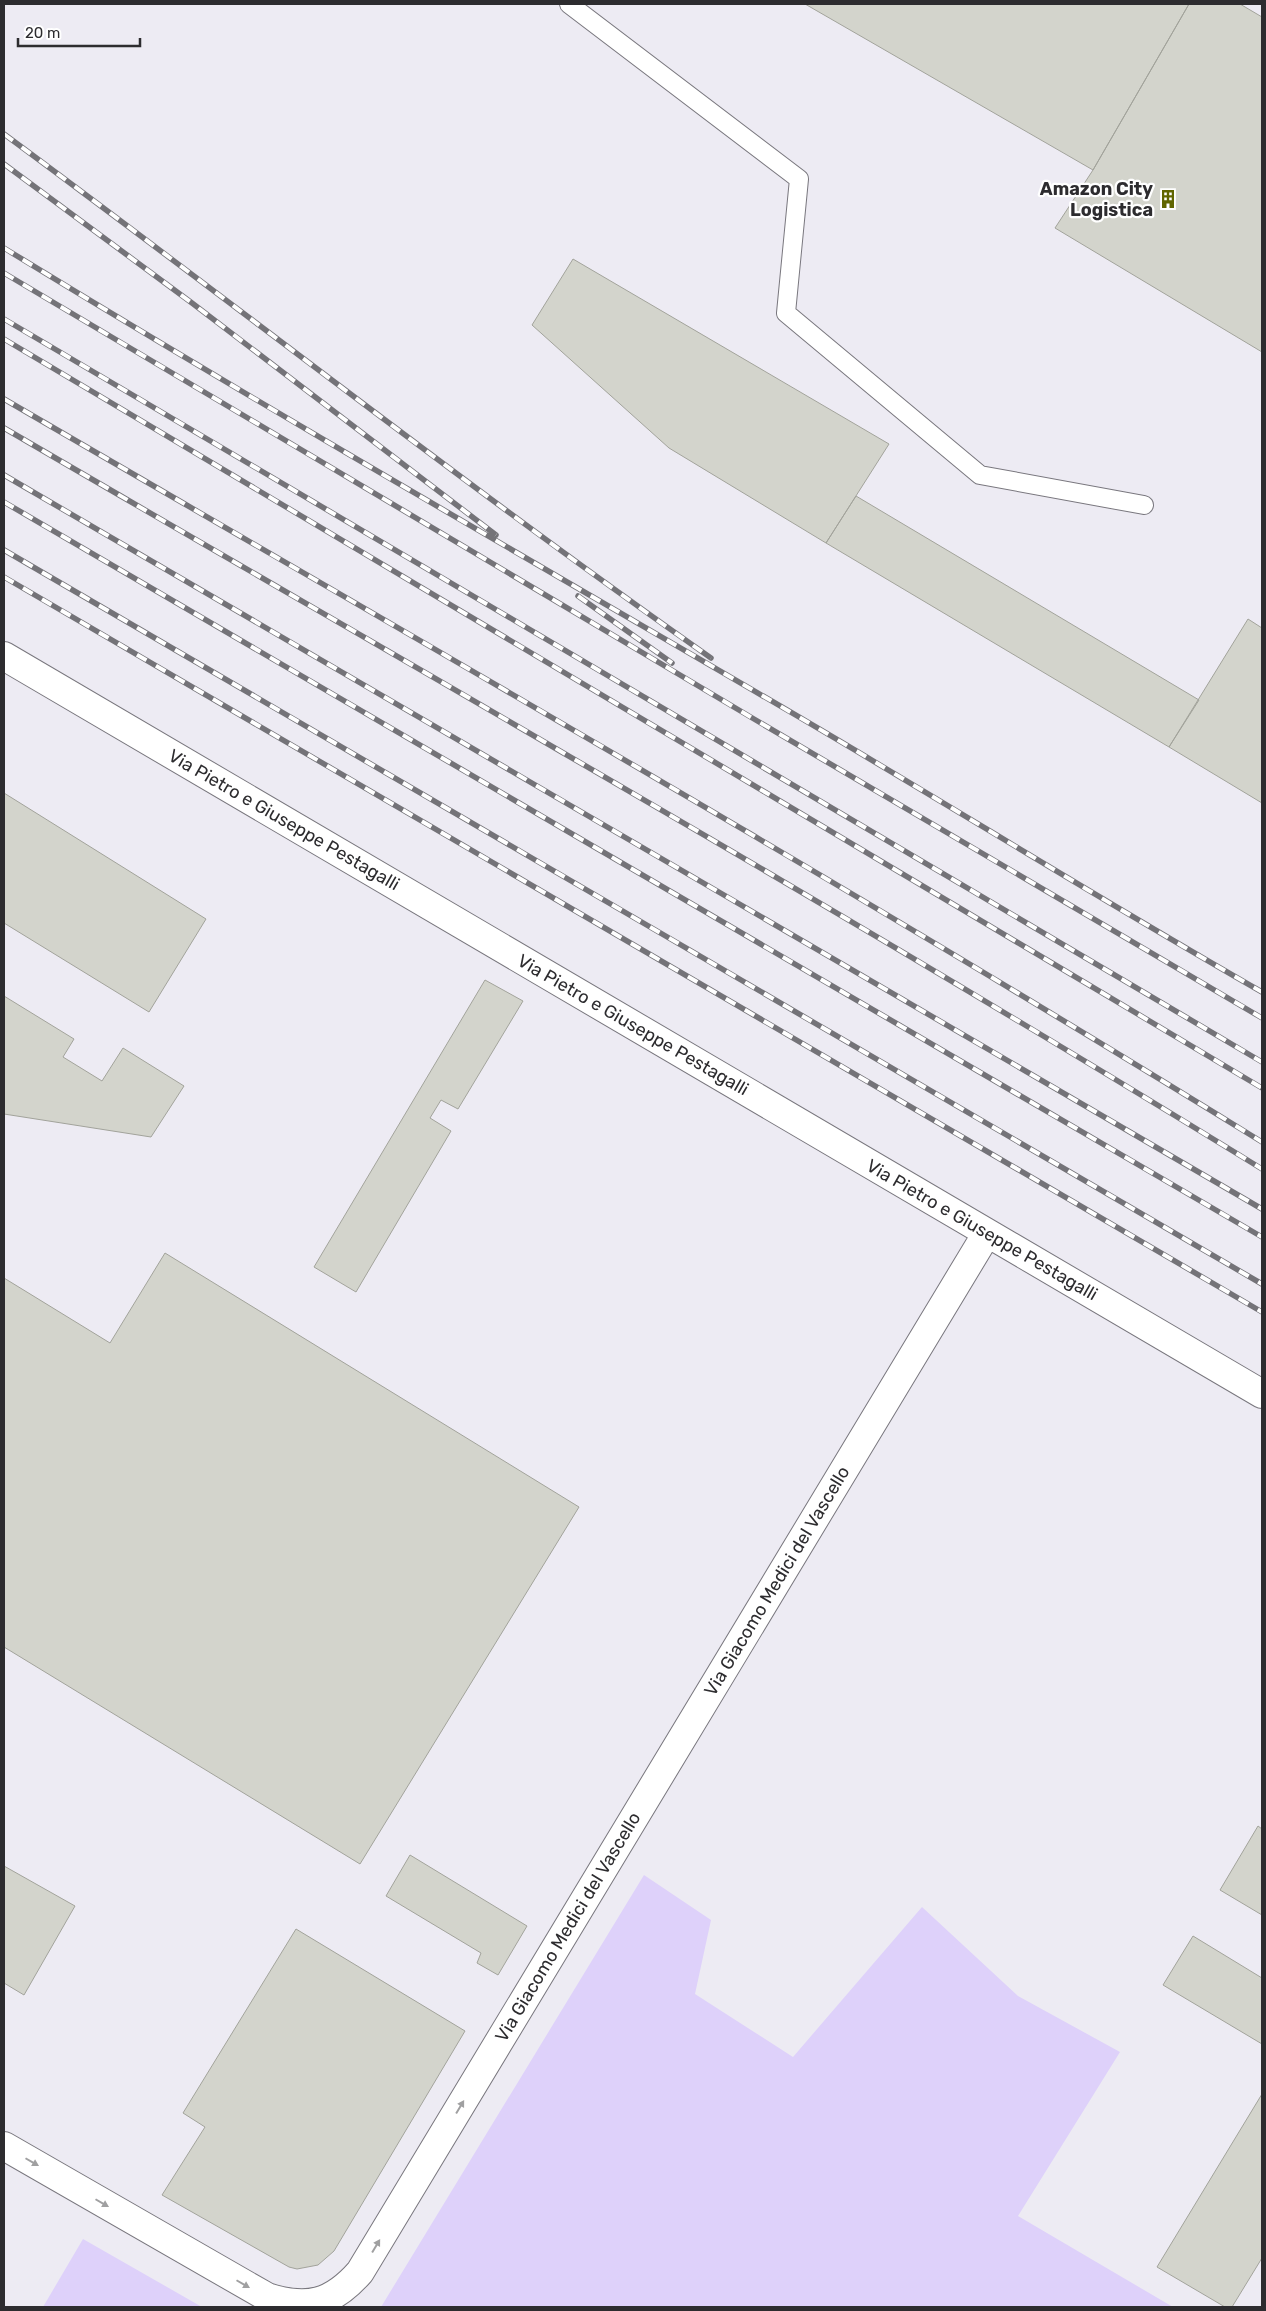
<svg xmlns="http://www.w3.org/2000/svg" width="1266" height="2311" font-family="Rubik,sans-serif">
	<rect width="100%" height="100%" fill="#edebf3"/>
	<path fill="#ded1fa" d="M644,1875l67,45 -16,74 98,63 129,-150 96,89 102,56 -102,164 155,91h-792z
		M83,2239l119,68h-159z"/>
	<path fill="#d3d4cc" stroke="#a2a39b" d="M805,4h384l-96,166z
		M1189,4h51l22,13v335l-207,-124 38,-58z
		M573,259l316,185 -63,99 -157,-95 -137,-123z
		M856,496l343,204 -30,47 -343,-204z
		M1248,619l14,9v175l-93,-56z
		M4,793l202,126 -57,93 -145,-89z
		M485,980l38,21 -65,108 -17,-9 -11,18 21,13 -95,161 -42,-25z
		M4,996l70,43 -11,18 39,24 21,-33 61,38 -33,51 -147,-23z
		M165,1253l414,254 -219,357 -356,-217v-369l106,65z
		M1258,1826l4,3v86l-42,-25z
		M410,1855l117,71 -29,49 -21,-12 4,-10 -95,-57z
		M4,1866l71,40 -51,89 -20,-12z
		M296,1929l169,102 -131,220 -16,14 -21,4 -8,-2 -127,-72 43,-68 -22,-14z
		M1193,1936l69,42v66l-99,-59z
		M1262,2094v164l-30,49h-7l-68,-40z"/>
	<g fill="none" stroke-linecap="round" stroke-linejoin="round">
		<g stroke="#79777e" stroke-width="20">
			<path id="service" d="M569,4l230,175 -13,134 194,162 164,30"/>
		</g>
		<g stroke="#79777e" stroke-width="30">
			<path id="minor" d="M4,656l1258,738
				M4,2146l263,151c40,13 65,7 93,-25l627,-1039"/>
		</g>
		<use href="#service" stroke="#fff" stroke-width="18"/>
		<use href="#minor" stroke="#fff" stroke-width="28"/>
		<g stroke="#747378" stroke-width="5.5">
			<path id="rail" d="M4,134c236,174 467,356 707,524
				M4,164l188,139 304,232
				M4,248c250,153 505,300 759,448 167,97 331,200 499,296
				M4,273l750,446 508,299
				M4,319l1258,743
				M4,339l1258,749
				M4,399c421,245 844,487 1258,743
				M4,428c420,245 844,486 1258,741
				M4,475l1258,734
				M4,502l1258,735
				M4,550l1258,734
				M4,577l1258,735
				M578,596l94,67"/>
		</g>
		<use href="#rail" stroke="#fff" stroke-width="4" stroke-dasharray="11" stroke-linecap="butt"/>
	</g>
	<defs><path id="oneway-solid" d="M-6-.8H1V-3.2L6.5 0L1 3.2V.8H-6Z" transform="scale(1.25)"/></defs>
	<g fill="#a0a0a1">
		<use href="#oneway-solid" transform="translate(460 2107) rotate(-59)"/>
		<use href="#oneway-solid" transform="translate(32 2162) rotate(30)"/>
		<use href="#oneway-solid" transform="translate(102 2203) rotate(30)"/>
		<use href="#oneway-solid" transform="translate(376 2246) rotate(-59)"/>
		<use href="#oneway-solid" transform="translate(243 2284) rotate(30)"/>
	</g>
	<defs>
		<g id="building-bare" transform="scale(1.5)"><path d="M-4-6H4V6H1V3H-1V6H-4ZM-2.5-4.3h1.7v1.8h-1.7ZM.8-4.3h1.7v1.8H.8ZM-2.5-1h1.7V.8h-1.7ZM.8-1h1.7V.8H.8Z" fill="#606500" stroke="#fff" stroke-width="2.5" paint-order="stroke"/></g>
	</defs>
	<g fill-rule="evenodd">
		<use href="#building-bare" x="1168" y="199"/>
	</g>
	<g text-anchor="middle" stroke-width="4.5" stroke-linejoin="round" paint-order="stroke">
		<g font-size="18" font-weight="bold" fill="#2d2c2f" stroke="#fff" text-anchor="end">
			<text x="1153" y="195">Amazon City<tspan x="1153" dy="21">Logistica</tspan></text>
		</g>
		<g font-size="18" fill="#2d2c2f" stroke="#fff">
			<text transform="translate(284 820) rotate(30)" y="6">Via Pietro e Giuseppe Pestagalli</text>
			<text transform="translate(633 1025) rotate(30)" y="6">Via Pietro e Giuseppe Pestagalli</text>
			<text transform="translate(982 1230) rotate(30)" y="6">Via Pietro e Giuseppe Pestagalli</text>
			<text transform="translate(777 1581) rotate(-59)" y="6">Via Giacomo Medici del Vascello</text>
			<text transform="translate(568 1927) rotate(-59)" y="6">Via Giacomo Medici del Vascello</text>
		</g>
	</g>
	<rect width="1266" height="2311" fill="none" stroke="#2d2c2f" stroke-width="10"/>
	<path d="M18 38v8h122v-8" fill="none" stroke="#2d2c2f" stroke-width="2.5"/>
	<text x="25" y="38" font-size="15" fill="#2d2c2f" stroke="#ffffff" stroke-width="4" paint-order="stroke">20 m</text>
</svg>
